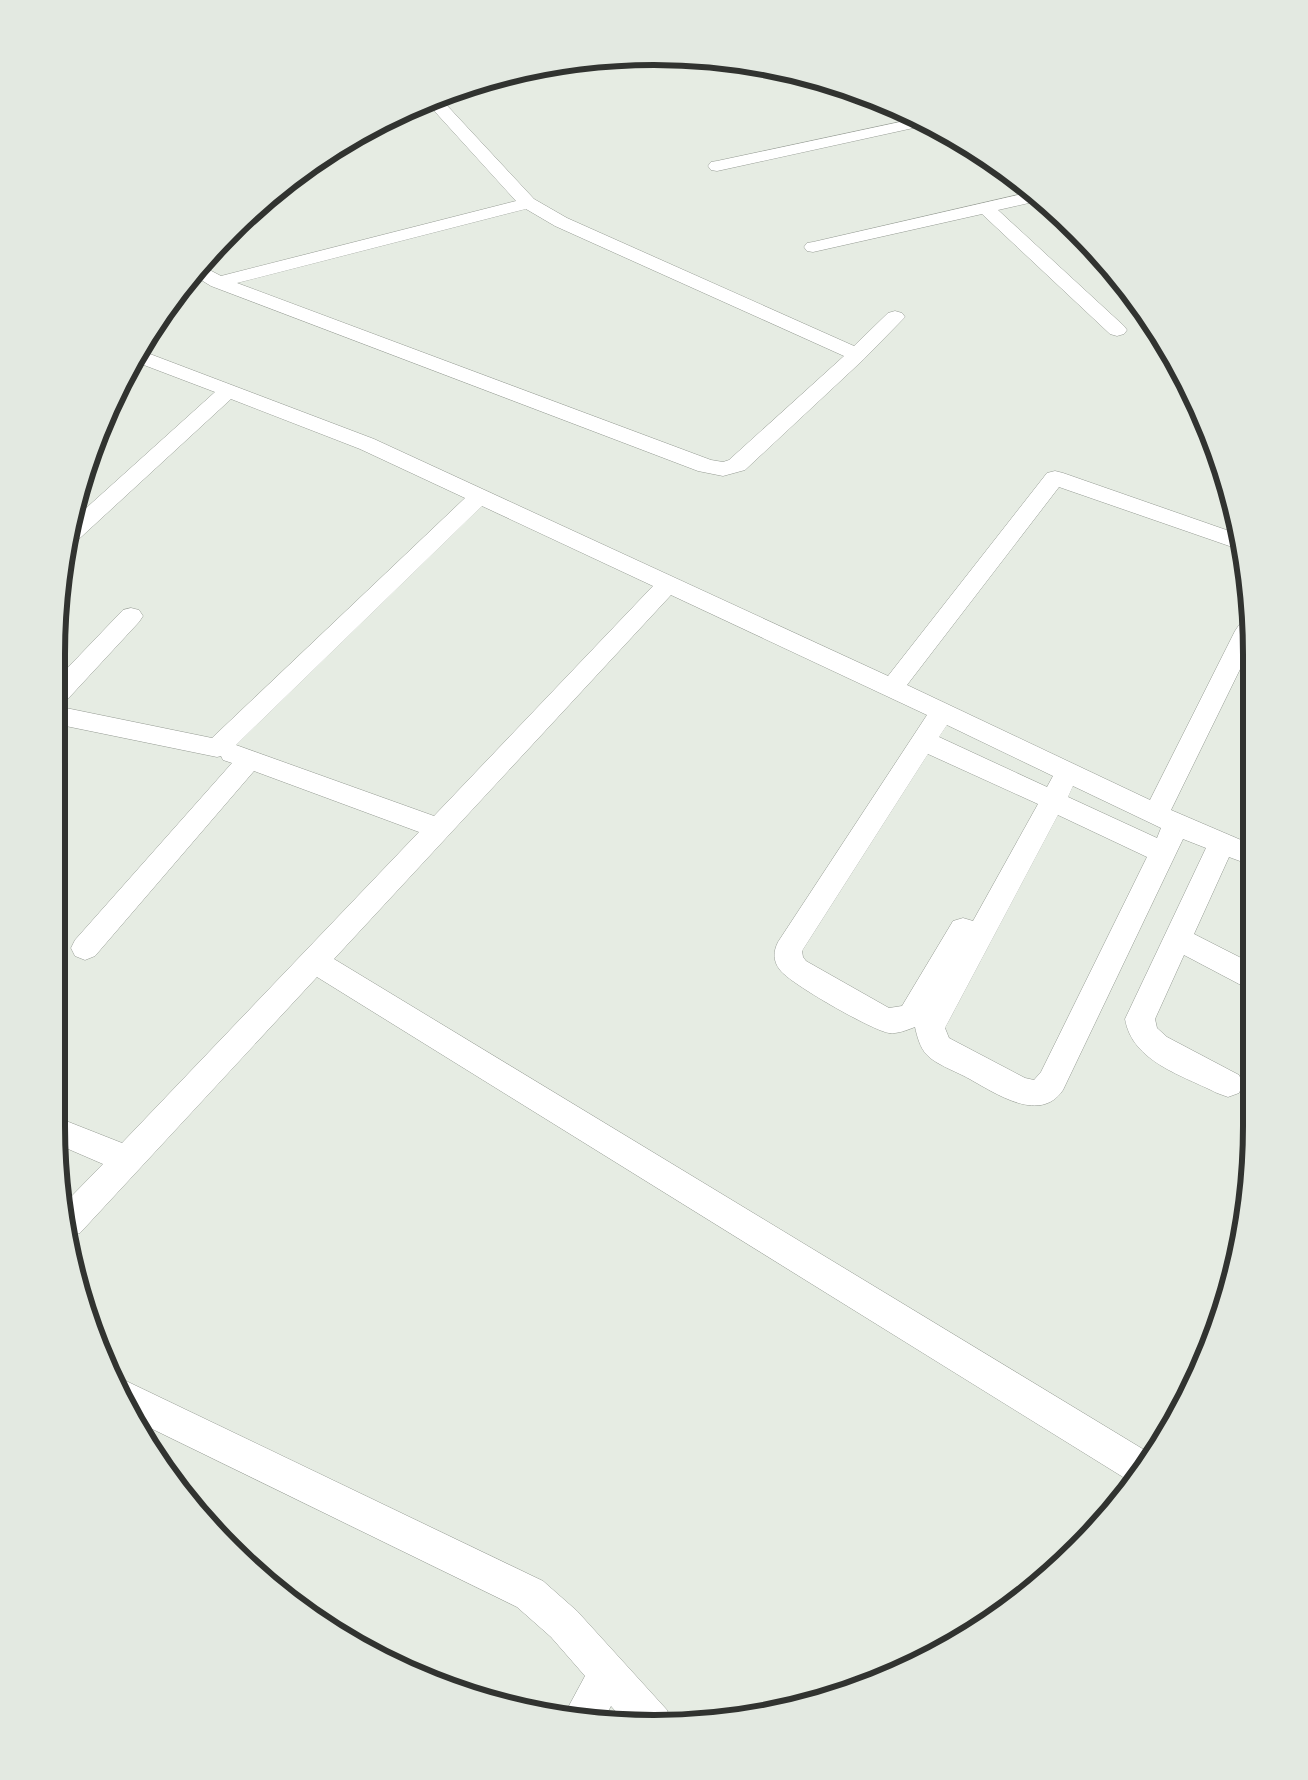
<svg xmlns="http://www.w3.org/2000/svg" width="1308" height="1780" font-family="Montserrat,sans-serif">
	<rect width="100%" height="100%" fill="#e6ece3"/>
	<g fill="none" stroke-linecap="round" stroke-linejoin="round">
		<g stroke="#959b93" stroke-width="1">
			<path id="minor" d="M441,99l93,100 33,19 287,128 34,-33 7,-2 7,2 3,4 -41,42 -119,111 -22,6 -25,-5 -487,-185 -18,-11 7,-10 21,11 295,-75 -88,-97zM526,209l29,17 289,130 -115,104 -6,2 -12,-2 -474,-177z
				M914,119l13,6 -210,46 -6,-1 -3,-4 3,-4 6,-1z
				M1031,192l11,8 -44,10 126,116 3,4 -3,4 -7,2 -7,-2 -128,-120 -169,38 -6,-1 -3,-4 3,-4 6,-1z
				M142,351l232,88 514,237 159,-203 8,-2 8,2 172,60 3,16 -179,-62 -152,198 243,115 85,-169 4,-6 8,-2v32l-76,155 77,33v21l-19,-7 -35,77 55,28v26l-10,-4 -55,-29 -29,64 2,9 10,9 72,38 4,9 -4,9 -11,4 -11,-4c-33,-17 -85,-31 -92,-74l81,-171 -23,-9 -120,251c-24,36 -72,0 -99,-14 -10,-5 -30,-13 -37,-21 -7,-7 -10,-19 -12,-28 -8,3 -17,7 -26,6 -16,-2 -100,-50 -109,-63 -7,-9 -7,-18 -2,-28l149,-227 -256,-120 -337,364 817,495 -20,28 -814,-505 -237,256 -9,3 -5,-34 37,-38 -44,-19 -3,-28 66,26 297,-311 -165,-61 -159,185 -10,4 -10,-4 -4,-8 4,-8 157,-177 -9,-3 -2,-4 -4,1 -161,-33v-18l156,32 253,-240 -105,-49 -129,-50 -151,139 -9,2 3,-21 141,-127 -79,-30zM482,506l171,80 -219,230 -198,-71zM947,725l106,51 -6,11 -108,-50zM928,754l110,50 -65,117 -10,-3 -10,3 -51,85 -13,2 -83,-47 -3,-4 -1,-6zM1073,786l88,42 -4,10 -89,-41zM1058,815l89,42 -106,215 -7,8 -9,-2 -76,-40 -4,-10z
				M131,608l8,2 4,6 -4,6 -74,80 -9,3v-25l67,-70z
				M124,1380l419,201 34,30 90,99 5,13 -18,1 -30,-3 -13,-15 -7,13 -40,-4 21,-39 -34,-39 -34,-30 -379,-185 -21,-39z"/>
		</g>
		<use href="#minor" fill="#fff" fill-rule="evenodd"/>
	</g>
	<path d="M0 0H1308V1780H0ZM654 65H654A589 589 0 0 1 1243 654V1126A589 589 0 0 1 654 1715H654A589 589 0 0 1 65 1126V654A589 589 0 0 1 654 65Z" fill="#e3e9e1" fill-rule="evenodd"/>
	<path fill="none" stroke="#313330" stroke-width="6" d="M654 65H654A589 589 0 0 1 1243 654V1126A589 589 0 0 1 654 1715H654A589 589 0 0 1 65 1126V654A589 589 0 0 1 654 65Z"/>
</svg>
